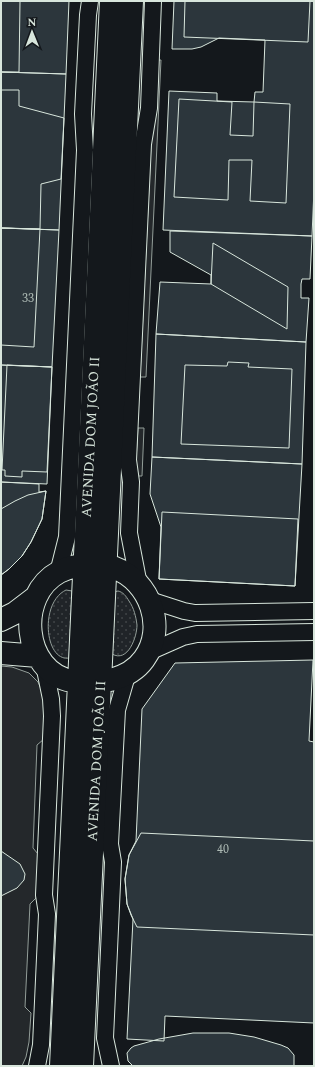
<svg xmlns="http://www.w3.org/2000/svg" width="315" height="1067" font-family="Spectral,serif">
	<defs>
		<pattern id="grass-dots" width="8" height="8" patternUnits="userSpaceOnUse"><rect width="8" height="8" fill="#202428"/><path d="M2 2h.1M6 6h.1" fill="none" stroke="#404447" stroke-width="1.8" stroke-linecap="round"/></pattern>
	</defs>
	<rect width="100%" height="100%" fill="#14181c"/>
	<path fill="url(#grass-dots)" stroke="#939e99" d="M66,590l6,1 -3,67c-24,4 -30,-55 -3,-68z
		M118,591c5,1 8,5 11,10 5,7 7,16 8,24 0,12 -9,38 -25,29l2,-62z"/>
	<path fill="#24282b" stroke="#939e99" d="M155,60h6l-15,317h-6z
		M138,428h6l-2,48h-7z
		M1,666l11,1 17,6 9,9 7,16 -1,41 -7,6 -4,103 5,6 -2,44 -6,6 -5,103 6,6 -2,29 -3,15 -4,9h-21z"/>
	<path fill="#2c363c" stroke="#d8e6dc" d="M1,1h19l-1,71h-18z
		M1,1h68l-3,73 -65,-2z
		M174,1h140v188l-2,47 -149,-6 6,-139 48,2v8l37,1 1,-10h8l2,-52 -46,-2 -18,9 -9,2h-20z
		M185,1h125l-2,41 -124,-5z
		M1,72l65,2 -7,156 -58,-2z
		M1,90h18v16l45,12 -3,61 -20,5 -1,45 -39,-1z
		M179,99l53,3 -2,33 23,1 1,-34 36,2 -4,99 -36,-2 2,-41h-23l-1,40 -54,-3z
		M1,228l39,1 -6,118 -33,-2z
		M1,228l58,2 -7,137 -51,-2z
		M170,231l142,5 -2,43h-8l-1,5v14h8l-3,44 -150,-8 4,-52 51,2v-9l-41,-23z
		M213,243l75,44 -1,42 -76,-45z
		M156,334l150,8 -4,122 -150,-7z
		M228,362l21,1 -1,4 44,2 -3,79 -108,-4 4,-79 42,1z
		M1,365l51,2 -5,117 -46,-2z
		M7,365l45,2 -5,105 -25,-1v6l-17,-1v-6h-3z
		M152,457l150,7 -7,122 -136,-7 2,-52 -11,-33z
		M1,482l38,2v8l7,-1 -4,28 -11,23 -9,14 -13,13 -8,6z
		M46,491l-4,28 -11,23 -9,14 -13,13 -8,6v-66l14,-8 13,-6z
		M162,512l136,7 -3,67 -136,-7z
		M313,660l-4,81 5,1v281l-149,-7 -1,25 -37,-2 6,-120 -6,-15 -2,-25 4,-24 7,-14 6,-132 33,-46z
		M141,833l173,8v94l-177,-8 -6,-12 -4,-11 -2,-25 4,-24z
		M1,851l19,13 5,10 -1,6 -7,8 -16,8z
		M193,1033h36l25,4 27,8 7,3 6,7v11h-161l-5,-5 -1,-8 4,-5 3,-2 25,-7z"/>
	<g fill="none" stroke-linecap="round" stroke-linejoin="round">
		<g stroke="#d8e6dc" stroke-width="18">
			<path id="street" d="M58,573l9,-36 18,-387 -2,-36 5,-99 2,-14
				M139,585l-10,-52 2,-51 -3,-22 15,-316 6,-36 4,-107
				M150,600l34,11 11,2 119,-2
				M149,652l34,-15 14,-3 117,-2
				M37,1066l4,-21 6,-131 -3,-19 8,-179 -1,-17 -7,-34
				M111,1066l-6,-28 8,-176 -3,-18 7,-134 11,-38"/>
		</g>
		<g stroke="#d8e6dc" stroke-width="24">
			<path id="secondary" d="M95,564c6,1 14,1 20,4 35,13 52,60 29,91 -15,21 -47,27 -72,22 -50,-9 -56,-86 -13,-109 11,-6 23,-7 36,-8z
				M1,620l14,-7 21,-16
				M1,653l37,3
				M61,1066l50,-1065
				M82,1066l50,-1065"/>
		</g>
		<use href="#street" stroke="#14181c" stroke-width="16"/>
		<use href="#secondary" stroke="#14181c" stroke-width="22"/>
	</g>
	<g text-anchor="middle" stroke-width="3" stroke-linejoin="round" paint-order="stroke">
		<g font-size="12" fill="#adbab4">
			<text x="28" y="302">33</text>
			<text x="223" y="853">40</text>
		</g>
		<g font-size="14" fill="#d8e6dc" stroke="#14181c">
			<text transform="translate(90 437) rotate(-87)" y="5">AVENIDA DOM JOÃO II</text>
			<text transform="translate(96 761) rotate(-87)" y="5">AVENIDA DOM JOÃO II</text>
		</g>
	</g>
	<rect width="315" height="1067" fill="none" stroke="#d8e6dc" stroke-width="4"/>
	<g transform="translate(32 32) rotate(359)" stroke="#14181c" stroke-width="3" paint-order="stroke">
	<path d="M0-3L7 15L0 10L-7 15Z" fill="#d8e6dc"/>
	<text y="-6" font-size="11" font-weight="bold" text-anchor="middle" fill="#d8e6dc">N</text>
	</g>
</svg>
